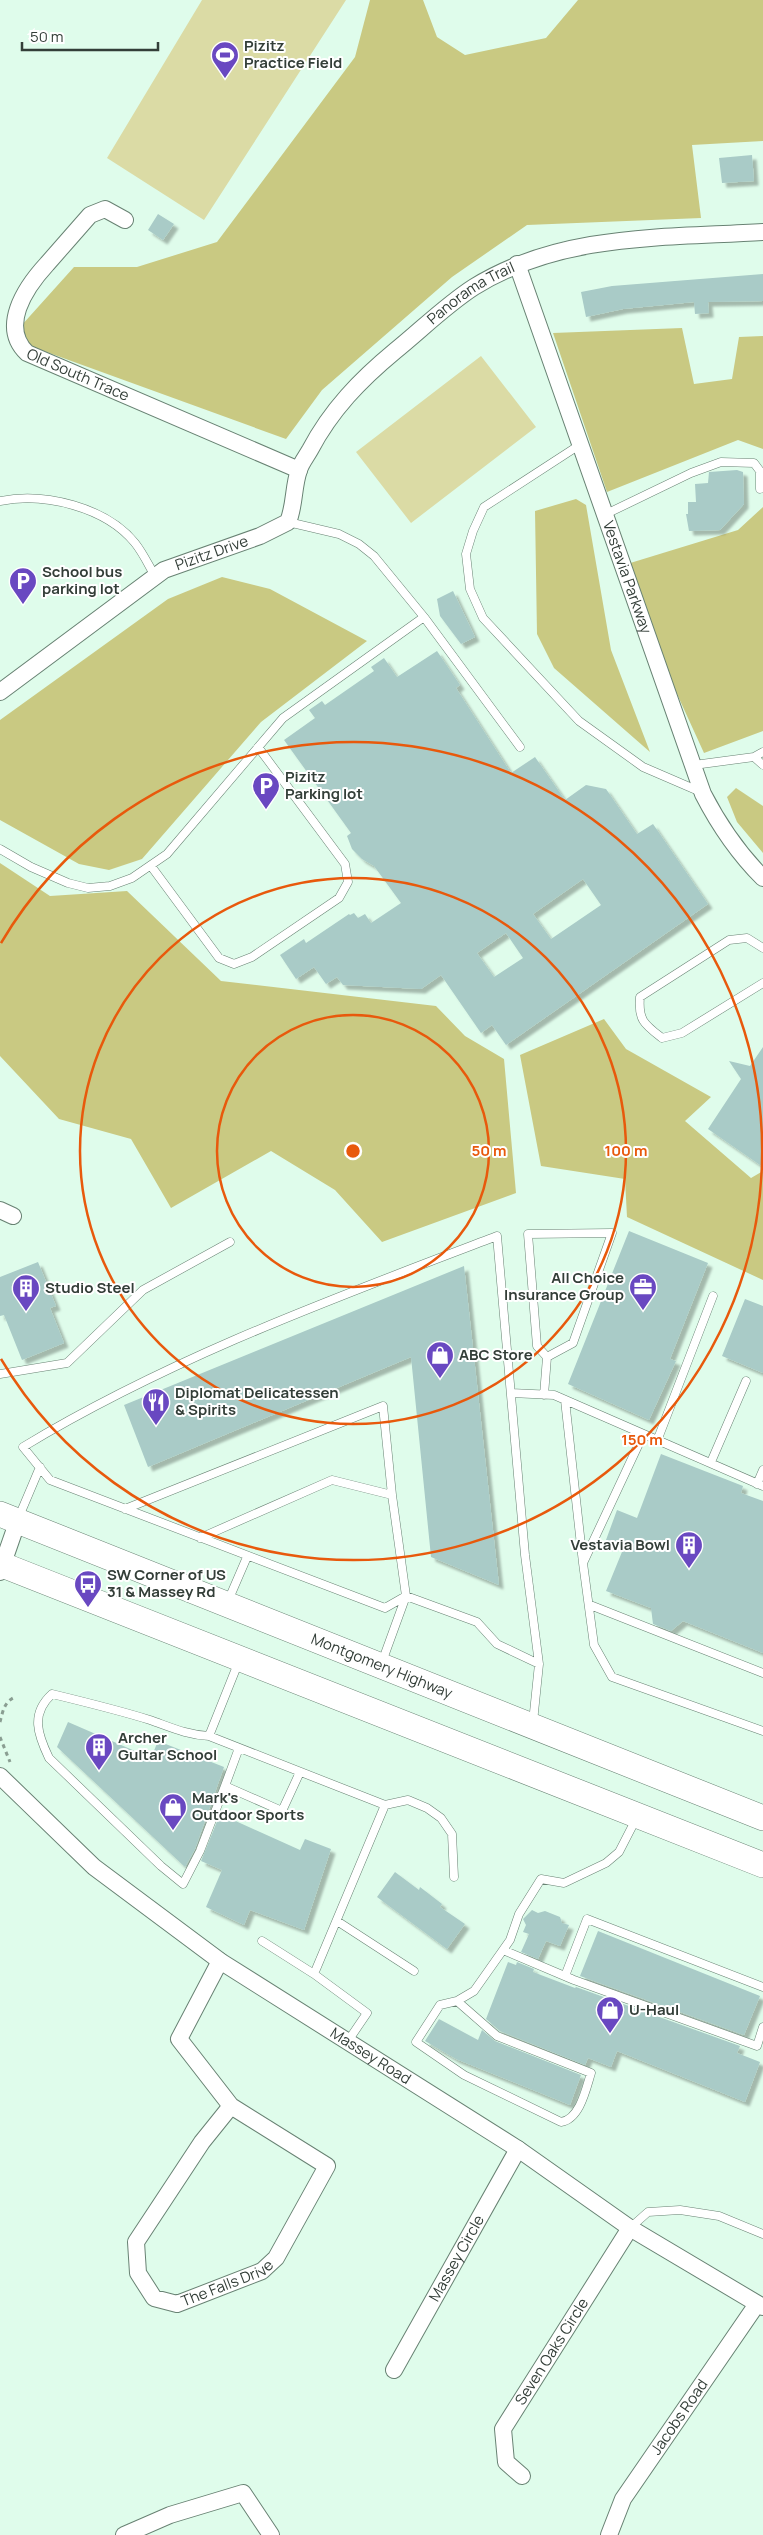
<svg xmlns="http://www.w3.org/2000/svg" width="763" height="2535" font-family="Manrope,sans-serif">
	<defs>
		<filter id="shadow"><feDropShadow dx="4.5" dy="4.5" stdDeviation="1" flood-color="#0004"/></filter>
	</defs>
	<rect width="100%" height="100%" fill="#dffceb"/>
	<path fill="#dbdba5" d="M202,0h144l-142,220 -97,-62z
		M481,356l55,71 -125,96 -55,-71z"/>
	<path fill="#c9c982" d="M370,0h53l14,37 28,18 81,-17 32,-38h185v141l-71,4 9,73 -174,7 -75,52 -130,113 -36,49 -256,-93 -9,-20 53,-59h63l80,-25 138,-185z
		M682,328l12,56 38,-5 7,-42 24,-1v113l-25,-9 -131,52 -54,-159z
		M576,499l10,6 25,145 39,102 -96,-84 -17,-34 -2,-123z
		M763,507v224l-59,22 -32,-70 -45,-119 111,-34z
		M222,577l48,12 97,52 -106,81 -119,137 -33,11 -30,-6 -79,-44v-100l168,-121z
		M736,788l27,18v47l-26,-31 -10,-25z
		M0,863l50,33 77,-5 94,90 215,25 29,30 39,23 12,134 -134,49 -47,-52 -64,-39 -100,57 -40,-69 -72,-20 -59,-63z
		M604,1019l22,30 85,48 -26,24 66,57 12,-7v109l-136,-63 -2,-38 -84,-13 -21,-111z"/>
	<path fill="#a9cbc7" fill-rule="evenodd" filter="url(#shadow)" d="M752,155l2,26 -32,2 -3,-25z
		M158,214l16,10 -11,16 -15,-10z
		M763,274v27l-55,1 1,11 -14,1 -1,-12 -71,7 -37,8 -5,-25 31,-6z
		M737,470l6,2 1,32 -24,26 -31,1 -3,-17h2v-12h8l-1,-18 13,-1 1,-11z
		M453,591l22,46 -14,7 -21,-28 -3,-17z
		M437,651l23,34 -4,3 55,85 24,-16 30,43 21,-15 20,4 31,45 16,-10 55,80 -202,141 -14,-20 -11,8 -40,-58 -20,14 -78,-4 -6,-8 -11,7 -12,-17 -18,12 -16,-24 24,-16 2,4 43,-29 1,1 4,-2 4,5 7,-4 6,9 30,-20 -27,-37 -12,-7 -10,-10 -5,-13 4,-3 -67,-93 31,-22 -6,-8 13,-9 3,4 49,-34 -3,-4 13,-9 13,19zM583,879l18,26 -50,34 -18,-25zM506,933l17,25 -29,19 -17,-24z
		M763,1047v120l-55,-38 33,-50 -12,-18 21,5z
		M629,1231l79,32 -38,96 6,2 -27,59 -81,-36z
		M38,1262l18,44 -6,2 14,35 -42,17 -18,-45 -4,1v-39z
		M464,1266l35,319 -68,-28 -20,-200 -263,110 -24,-62z
		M745,1299l18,7v67l-41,-17z
		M661,1454l82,32 -2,7 22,8v152l-80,-32 -12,10 -18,-7 -2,-16 -45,-17 18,-44 -18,-7 11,-30 20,8z
		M68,1722l83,36 7,-17 66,26 -29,82 -10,18 -128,-120z
		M220,1814l80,36 5,-11 26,10 -27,81 -54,-20 -6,15 -38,-18 16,-37 -21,-9z
		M395,1872l24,18 1,-3 22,17 -2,3 25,17 -18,25 -70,-52z
		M532,1910l6,3 7,-2 15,6 2,6 7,2 -9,21 -14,-5 -8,18 -17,-7 8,-18 -6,-2 3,-7 -3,-6z
		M598,1931l162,65 -16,39 -164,-59z
		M508,1962l8,3 1,-3 17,7 -1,3 42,16 1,-1 164,59 -3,7 23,9 -15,40 -128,-51 -6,16 -23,-9 -3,7 -85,-34 -14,-12z
		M439,2019l39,21 4,-10 13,11 86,34 -11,30 -114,-46 -31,-18z"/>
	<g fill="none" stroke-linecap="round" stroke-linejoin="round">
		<g stroke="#688273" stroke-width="9">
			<path id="service" d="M581,444l-97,63 -11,24 -7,23 4,35 13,29 96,103 64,46 58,25
				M0,501c44,-9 106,6 135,42 8,10 14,23 20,33
				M604,515l87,-42 30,-11 33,1 6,8v18
				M288,522l51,12 20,10 15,12 50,61 96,130
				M754,757l9,-5
				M694,765l60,-8 9,8
				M0,849l31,18 37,16 20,5 22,-2 22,-8 35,-24 116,-136 141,-101
				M151,866l68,92 15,6 18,-7 87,-59 9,-16 -3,-18 -87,-117
				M763,948l-16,-10 -18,2 -89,57c-2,23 4,27 22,41l20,-5 81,-50
				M0,1374l67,-11 76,-73 87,-48
				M511,1393l43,2 209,91
				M544,1395l3,-38 26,-14 39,-110 -84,1 9,112 10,11
				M565,1400l18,163 60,-128
				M657,1441l56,-145
				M711,1462l35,-81
				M757,1484l6,-14
				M125,1509l258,-103 9,89
				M18,1519l22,-52
				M200,1538l132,-58 60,15 14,101 -24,66
				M583,1563l11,82 18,32 151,54
				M228,1601l19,-44
				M590,1605l173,68
				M533,1722l6,-58 -14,-109 -28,-319c-162,62 -325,121 -474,211l27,33 335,128 21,-12 71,26 20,22 42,20
				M209,1736l30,-75
				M239,1748l-14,38 57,25 18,-39
				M225,1786l-25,65 -17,33 -22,-18 -112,-108c-11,-23 -19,-44 3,-64 33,8 66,16 98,26 20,7 37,15 59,16l176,69 23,-5 19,8 14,10 11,16 2,43
				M337,1921l77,50
				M262,1941l52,33
				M503,1950l71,30 183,66 6,-19
				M565,1976l22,-57 176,68
				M457,2001l40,35 94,37c-5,16 -11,46 -30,49l-97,-47 -48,-33 24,-37 17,-4 17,-10 36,-51 9,-26 22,-35 23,4 42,-20 13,-11 17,-33
				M348,2041l19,-28 -53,-39 71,-169
				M630,2228l18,-16 32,-2 39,6 44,18"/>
		</g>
		<g stroke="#688273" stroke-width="18">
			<g id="minor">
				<path id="s1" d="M125,220l-20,-11 -15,6c-14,16 -29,33 -43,49 -23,25 -47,63 -20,89l272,117"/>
				<path id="s2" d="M517,264l186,530c16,31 35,59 60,84"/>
				<path id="s3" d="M0,692l164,-122 96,-34 28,-14c7,-17 5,-35 11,-52 2,-7 7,-13 11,-20 21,-40 50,-70 85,-99 26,-21 51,-46 79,-64 87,-54 191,-49 289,-55"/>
				<path d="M0,1210l13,6"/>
				<path d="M0,1572l17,-49"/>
				<path id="s4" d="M0,1776l94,91 126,94 298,188 112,79 133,79"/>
				<path id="s5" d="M220,1961l-41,78 52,67 -29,36 -66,100 2,31 16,25 23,6 85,-33 14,-13 51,-92 -96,-60"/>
				<path id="s6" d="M394,2370l124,-221"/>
				<path id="s7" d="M522,2476l-16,-14 -3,-33 127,-201"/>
				<path d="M124,2535l46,-20 73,-22 28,42"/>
				<path id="s8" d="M609,2535l14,-36 134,-195"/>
			</g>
		</g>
		<g stroke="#688273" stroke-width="26">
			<g id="primary">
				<path id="s9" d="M0,1514l763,304"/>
				<path d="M0,1564l763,301"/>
			</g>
		</g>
		<path stroke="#8a9e92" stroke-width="3" stroke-dasharray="4 4" stroke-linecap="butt" d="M0,1722c3,-11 4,-20 15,-25
			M0,1737l10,25"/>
		<use href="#service" stroke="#fff" stroke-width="8"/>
		<use href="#minor" stroke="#fff" stroke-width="16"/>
		<use href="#primary" stroke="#fff" stroke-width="25"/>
	</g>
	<g fill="none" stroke="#e8590c" stroke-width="2.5">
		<circle cx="353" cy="1151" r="136"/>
		<circle cx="353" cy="1151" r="273"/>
		<path d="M1 943A409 409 0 1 1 1 1359"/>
	</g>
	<defs>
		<g id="stadium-pin" transform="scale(1.4375)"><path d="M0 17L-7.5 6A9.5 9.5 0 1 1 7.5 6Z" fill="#6948c1" stroke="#fff"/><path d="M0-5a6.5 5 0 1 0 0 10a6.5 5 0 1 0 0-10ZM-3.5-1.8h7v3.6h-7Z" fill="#fff"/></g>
		<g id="parking-pin" transform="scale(1.4375)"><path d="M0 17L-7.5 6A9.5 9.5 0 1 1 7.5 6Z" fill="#6948c1" stroke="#fff"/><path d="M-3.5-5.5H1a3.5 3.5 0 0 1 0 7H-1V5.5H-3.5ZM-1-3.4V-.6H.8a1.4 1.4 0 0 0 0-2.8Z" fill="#fff"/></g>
		<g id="office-pin" transform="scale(1.4375)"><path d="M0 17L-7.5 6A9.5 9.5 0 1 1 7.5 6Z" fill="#6948c1" stroke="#fff"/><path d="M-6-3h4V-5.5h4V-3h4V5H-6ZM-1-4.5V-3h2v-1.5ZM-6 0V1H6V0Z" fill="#fff"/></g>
		<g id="building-pin" transform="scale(1.4375)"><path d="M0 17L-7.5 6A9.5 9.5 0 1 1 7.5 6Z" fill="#6948c1" stroke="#fff"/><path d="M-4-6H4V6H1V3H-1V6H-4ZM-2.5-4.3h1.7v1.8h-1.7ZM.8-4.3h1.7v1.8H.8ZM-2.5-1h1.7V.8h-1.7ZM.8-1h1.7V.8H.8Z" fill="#fff"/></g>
		<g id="shop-pin" transform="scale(1.4375)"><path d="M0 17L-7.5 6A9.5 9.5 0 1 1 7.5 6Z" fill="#6948c1" stroke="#fff"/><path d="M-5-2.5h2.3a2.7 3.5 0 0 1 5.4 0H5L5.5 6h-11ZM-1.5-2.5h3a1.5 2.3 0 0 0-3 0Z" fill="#fff"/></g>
		<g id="restaurant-pin" transform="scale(1.4375)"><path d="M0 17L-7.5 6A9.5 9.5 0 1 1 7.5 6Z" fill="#6948c1" stroke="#fff"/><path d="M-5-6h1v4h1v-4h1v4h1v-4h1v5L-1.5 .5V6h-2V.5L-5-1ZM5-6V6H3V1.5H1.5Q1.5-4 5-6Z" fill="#fff"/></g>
		<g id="bus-pin" transform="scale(1.4375)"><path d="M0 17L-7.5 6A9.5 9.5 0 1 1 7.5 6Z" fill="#6948c1" stroke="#fff"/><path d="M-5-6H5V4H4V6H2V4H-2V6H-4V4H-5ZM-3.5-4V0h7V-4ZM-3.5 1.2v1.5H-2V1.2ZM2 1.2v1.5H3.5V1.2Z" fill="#fff"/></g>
	</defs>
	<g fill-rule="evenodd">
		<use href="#stadium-pin" x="225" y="55"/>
		<use href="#parking-pin" x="23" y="581"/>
		<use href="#parking-pin" x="266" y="786"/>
		<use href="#office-pin" x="643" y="1287"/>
		<use href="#building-pin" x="26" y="1288"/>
		<use href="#shop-pin" x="440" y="1355"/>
		<use href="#restaurant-pin" x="156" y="1402"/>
		<use href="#building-pin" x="689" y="1545"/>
		<use href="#bus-pin" x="88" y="1584"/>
		<use href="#building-pin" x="99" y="1747"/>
		<use href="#shop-pin" x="173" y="1807"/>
		<use href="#shop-pin" x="610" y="2010"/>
	</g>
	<g text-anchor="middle" stroke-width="4" stroke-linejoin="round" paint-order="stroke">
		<g font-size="15" font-weight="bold" fill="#333e38" stroke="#fff" text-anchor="start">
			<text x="244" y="51">Pizitz<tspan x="244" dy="17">Practice Field</tspan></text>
			<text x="42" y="577">School bus<tspan x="42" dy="17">parking lot</tspan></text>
			<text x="285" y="782">Pizitz<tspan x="285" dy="17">Parking lot</tspan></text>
			<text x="624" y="1283" text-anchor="end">All Choice<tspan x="624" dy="17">Insurance Group</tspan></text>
			<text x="45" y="1293">Studio Steel</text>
			<text x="459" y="1360">ABC Store</text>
			<text x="175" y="1398">Diplomat Delicatessen<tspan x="175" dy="17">&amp; Spirits</tspan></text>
			<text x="670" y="1550" text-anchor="end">Vestavia Bowl</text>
			<text x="107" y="1580">SW Corner of US<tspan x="107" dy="17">31 &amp; Massey Rd</tspan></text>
			<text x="118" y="1743">Archer<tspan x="118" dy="17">Gultar School</tspan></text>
			<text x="192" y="1803">Mark's<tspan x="192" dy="17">Outdoor Sports</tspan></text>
			<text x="629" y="2015">U-Haul</text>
		</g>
		<g font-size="15" fill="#333e38" stroke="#fff">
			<text dy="5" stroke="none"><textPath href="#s3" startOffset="641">Panorama Trail</textPath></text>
			<text dy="5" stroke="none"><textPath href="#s1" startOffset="261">Old South Trace</textPath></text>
			<text dy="5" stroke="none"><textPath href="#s3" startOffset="255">Pizitz Drive</textPath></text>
			<text dy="5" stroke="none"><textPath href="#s2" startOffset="332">Vestavia Parkway</textPath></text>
			<text dy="5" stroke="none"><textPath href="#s9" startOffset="411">Montgomery Highway</textPath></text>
			<text dy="5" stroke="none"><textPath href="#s4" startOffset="466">Massey Road</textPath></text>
			<text dy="5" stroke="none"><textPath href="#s6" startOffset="128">Massey Circle</textPath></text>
			<text dy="5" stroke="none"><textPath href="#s5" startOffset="478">The Falls Drive</textPath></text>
			<text dy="5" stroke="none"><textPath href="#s7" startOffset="146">Seven Oaks Circle</textPath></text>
			<text dy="5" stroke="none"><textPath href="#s8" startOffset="138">Jacobs Road</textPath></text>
		</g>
	</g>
	<circle cx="353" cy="1151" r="8" fill="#e8590c" stroke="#fff" stroke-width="2.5"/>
	<g font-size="15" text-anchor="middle" font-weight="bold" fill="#e8590c" stroke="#fff" stroke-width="4" stroke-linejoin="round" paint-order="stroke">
		<text x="489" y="1156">50 m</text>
		<text x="626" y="1156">100 m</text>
		<text x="642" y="1445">150 m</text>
	</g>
	<path d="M22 42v8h136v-8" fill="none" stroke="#333e38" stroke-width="2.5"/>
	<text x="30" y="42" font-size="15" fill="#333e38" stroke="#ffffff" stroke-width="4" paint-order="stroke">50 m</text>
</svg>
